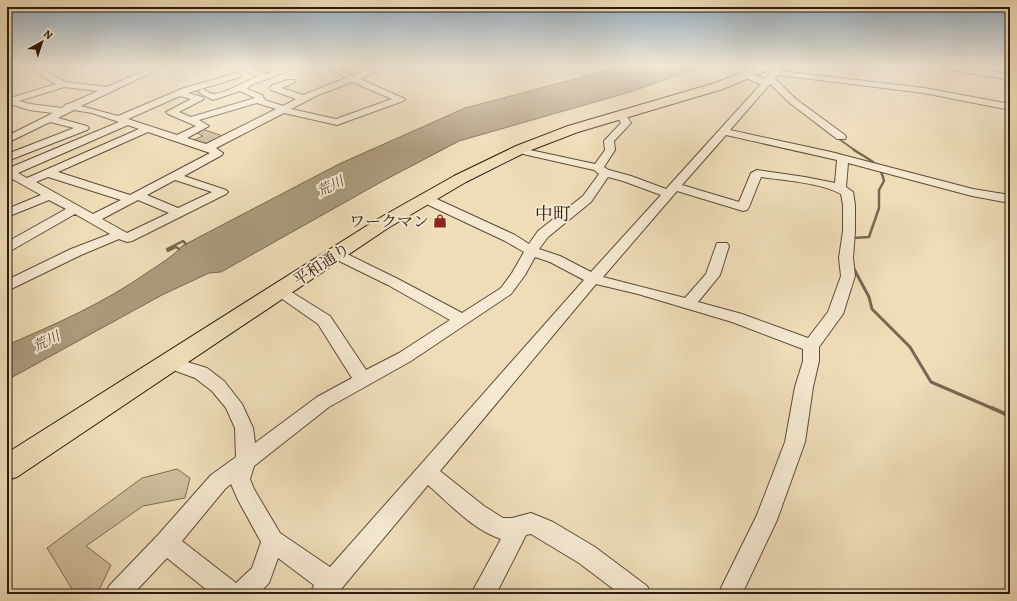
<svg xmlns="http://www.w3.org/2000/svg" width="1017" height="601" font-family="Alegreya,'Noto Serif JP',serif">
	<rect width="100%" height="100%" fill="#efddb8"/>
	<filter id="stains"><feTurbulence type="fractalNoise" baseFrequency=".005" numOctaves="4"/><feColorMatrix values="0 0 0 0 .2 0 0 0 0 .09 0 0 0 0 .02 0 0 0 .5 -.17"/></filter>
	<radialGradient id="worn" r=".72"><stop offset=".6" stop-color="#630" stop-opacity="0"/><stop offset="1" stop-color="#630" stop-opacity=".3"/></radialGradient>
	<path fill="#cebc9b" stroke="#7c6c54" d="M202,129l24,8 -21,11 -16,-6 14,-6 -8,-4z
		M177,469l13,9 -5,20 -42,8 -57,40 25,19 -12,25 -5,4h-19l-28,-46 95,-70z"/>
	<path fill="#ac9b7e" stroke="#786851" d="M624,66h75l-6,4 -63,22 -171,49 -78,41 -160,90 -12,1 -47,22 -155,85v-35c49,-21 97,-42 141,-73 12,-8 24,-15 34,-26l157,-82 126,-56z"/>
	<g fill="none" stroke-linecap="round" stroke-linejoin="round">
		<path stroke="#786851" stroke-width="2" d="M836,137l20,14"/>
		<path stroke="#786851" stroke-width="2.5" d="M853,238l16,-1 10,-29v-18l5,-9c-4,-19 -15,-21 -30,-31
			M179,249l-3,-2 -8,4 -1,-2 16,-8 3,3"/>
		<path stroke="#786851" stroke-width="3" d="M854,269l15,28 3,12 38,38 21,35 63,27"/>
		<path stroke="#786851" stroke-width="4" d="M992,408l18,8"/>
		<g stroke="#5c4c38" stroke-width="2">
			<path id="minor" d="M31,66h9l9,7 16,9 42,5 47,-21h11l-84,40 37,10 66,-28 53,-15 4,2 -1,2 -52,16 14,4 2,2 -25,13 12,5 64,-19 -15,-7 -27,9 -15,-8 4,-3c4,1 8,5 12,5 10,0 33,-14 44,-17l-20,-11h11l17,8 24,-8h12l-51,19 -4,4 15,6 3,5 18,6 13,-7 -25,-9 -1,-2 1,-2 17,-6h6l1,2 -13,6 21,7 43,-17 -21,-12h10l18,10 24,-10h12l-29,13 45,20 -2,2 -66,24 -53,-12 -68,35 7,5 -1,2 -38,21 42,14 2,2 -2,2 -94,47 -5,1 -8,-3 -38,16 -74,36v-11l64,-31 39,-15 -35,-20 -63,36 -5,1v-9l59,-33 -17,-9 -42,17v-8l34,-14 -34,-19v-8h2l110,-46 -27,-9 -18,-3 -16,8 29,8 2,2 -2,2 -80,31v-7l67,-26 -24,-6 -43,21v-7l46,-23 -24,-3 -22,-7v-6l3,1 46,-14 -13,-7zM352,82l40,17 -56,20 -45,-10 25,-13zM64,87l34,4 -27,12 -4,1 -5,4 -32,-4 -11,-3zM180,96l11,3 -25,13 2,2 28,12 -19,9 -49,-16zM257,103l19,6 -70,35 -19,-6 22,-12 -10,-6zM128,125l11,4 -112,49 -9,-5zM148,132l62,21 -80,42 -72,-23zM48,177l73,23 -28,14 -57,-32zM175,180l37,12 -34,16 -31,-13zM138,200l31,13 -42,20 -25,-14z
				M774,66h8l-1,4 7,2 136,16 86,16v6l-86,-17 -146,-18 -3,4 22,21 48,35 1,2 -1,2h-8l-46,-35 -21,-20 -40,46 101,22 142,37 37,6v8l-38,-7 -124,-33 -2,24 7,5 2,13v26l-2,27 2,18 -12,38 -24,33v14l-6,26 -8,55 -28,78 -35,74h-24l39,-79 28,-73 10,-55 8,-26v-12l-71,-27 -94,-28 -42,-10 -156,187 44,35 19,12h9l19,-5 22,9 42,25 52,39 4,8h-31l-41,-31 -48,-29 -5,1 -30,59h-25l30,-55c-28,-9 -51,-35 -73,-54l-91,109h-27l4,-9 -36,-27 -9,25 -11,11h-46l-45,-36 -34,36h-28l4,-8 49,-51 53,-60 25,-18 -1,-29 -9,-20 -14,-17 -17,-13 -30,-11 -2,-4 2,-4 6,-2 36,11 17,13 18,23 11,24 2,15 62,-46 35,-19 -34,-54 -43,-30 -2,-3 2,-3 5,-2 5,2 45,28 36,54 33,-17 51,-33 -62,-35 -57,-28 -2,-3 2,-3 5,-1 5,1 57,28 64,34 39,-25 11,-15 12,-21 -19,-11 -85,-40 -2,-3 2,-3h8l87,40 14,9 9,-13 45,-35 16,-22 -5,-4 -71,-16 -7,-5 1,-2 4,-1 9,4 65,14 10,-14 -1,-9 17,-18 -5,-9 5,-3 3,1 7,11 -17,18 1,9 -11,17 5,3 22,6 35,13 95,-105 -16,-6 -1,-2 1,-2h6l14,5 7,-8zM726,135l111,25 -2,23 -30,-6 -48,-7 -6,3 -12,29 -57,-17zM608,177l15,4 38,14 -70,77 -31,-16 -21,-7 9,-12 43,-35zM761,177c22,3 61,6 80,17l2,11v26l-4,27 2,18 -13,36 -20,26 -66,-24 -44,-12 22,-27 9,-29 -2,-3h-10l-11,31 -21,24 -82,-21 74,-86 66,20 4,-1 2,-3zM535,257l15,5 34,18 -254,287 -50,-34 -26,-44 -4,-10 4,-13 75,-59 82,-46 100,-67 14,-19zM231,484l7,16 23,42 -9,26 -16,15 -54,-42 43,-52z
				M936,66h20l54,8v6l-70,-12z"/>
		</g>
		<g stroke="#2b1c0d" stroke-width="2">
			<path id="highway" d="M759,66h16l-2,2 -50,21 -145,43 -52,20 -60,30 -78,46 -371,249 -10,3v-27l369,-233 78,-44 62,-30 52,-20 147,-43z"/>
		</g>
		<use href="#minor" fill="#f5e9d1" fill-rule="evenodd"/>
		<use href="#highway" fill="#efddb8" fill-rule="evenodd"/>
	</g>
	<linearGradient id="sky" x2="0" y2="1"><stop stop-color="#90aabe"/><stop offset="0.44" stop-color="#f8f0df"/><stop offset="1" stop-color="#f8f0df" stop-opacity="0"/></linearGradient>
	<rect width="1017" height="150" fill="url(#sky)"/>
	<defs>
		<g id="shop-bare" transform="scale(1.08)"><path d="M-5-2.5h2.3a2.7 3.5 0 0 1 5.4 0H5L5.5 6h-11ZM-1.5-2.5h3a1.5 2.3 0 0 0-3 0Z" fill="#8f2418" stroke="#f5e9d1" stroke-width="2.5" paint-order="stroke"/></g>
	</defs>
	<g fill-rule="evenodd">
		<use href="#shop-bare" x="440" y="221"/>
	</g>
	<g text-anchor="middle" stroke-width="4" stroke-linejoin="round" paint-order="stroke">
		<g font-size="14" font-style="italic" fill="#5f4f3a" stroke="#f5e9d1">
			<text transform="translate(330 186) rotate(-26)" y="5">荒川</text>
			<text transform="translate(46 341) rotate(-26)" y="5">荒川</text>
		</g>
		<g font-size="16" fill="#2b1c0d" stroke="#f5e9d1" text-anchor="end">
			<text x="429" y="227">ワークマン</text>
		</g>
		<g font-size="16" fill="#2b1c0d" stroke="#f5e9d1">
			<text transform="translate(321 264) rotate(-33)" y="6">平和通り</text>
		</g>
		<g font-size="18" fill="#2b1c0d" stroke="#f5e9d1">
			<text x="553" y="220">中町</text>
		</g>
	</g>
	<rect width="1017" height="601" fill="none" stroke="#efddb8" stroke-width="24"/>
	<rect x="8" y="8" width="1001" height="585" fill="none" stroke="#2b1c0d" stroke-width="2"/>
	<rect x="12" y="12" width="993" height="577" fill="none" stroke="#2b1c0d"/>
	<g transform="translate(42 42) rotate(40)" stroke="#f5e9d1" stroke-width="3" paint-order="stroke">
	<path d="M0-3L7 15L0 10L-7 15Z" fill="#2b1c0d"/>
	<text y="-6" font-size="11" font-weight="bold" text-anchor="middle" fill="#2b1c0d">N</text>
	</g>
	<rect width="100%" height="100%" filter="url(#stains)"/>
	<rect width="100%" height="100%" fill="url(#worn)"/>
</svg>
